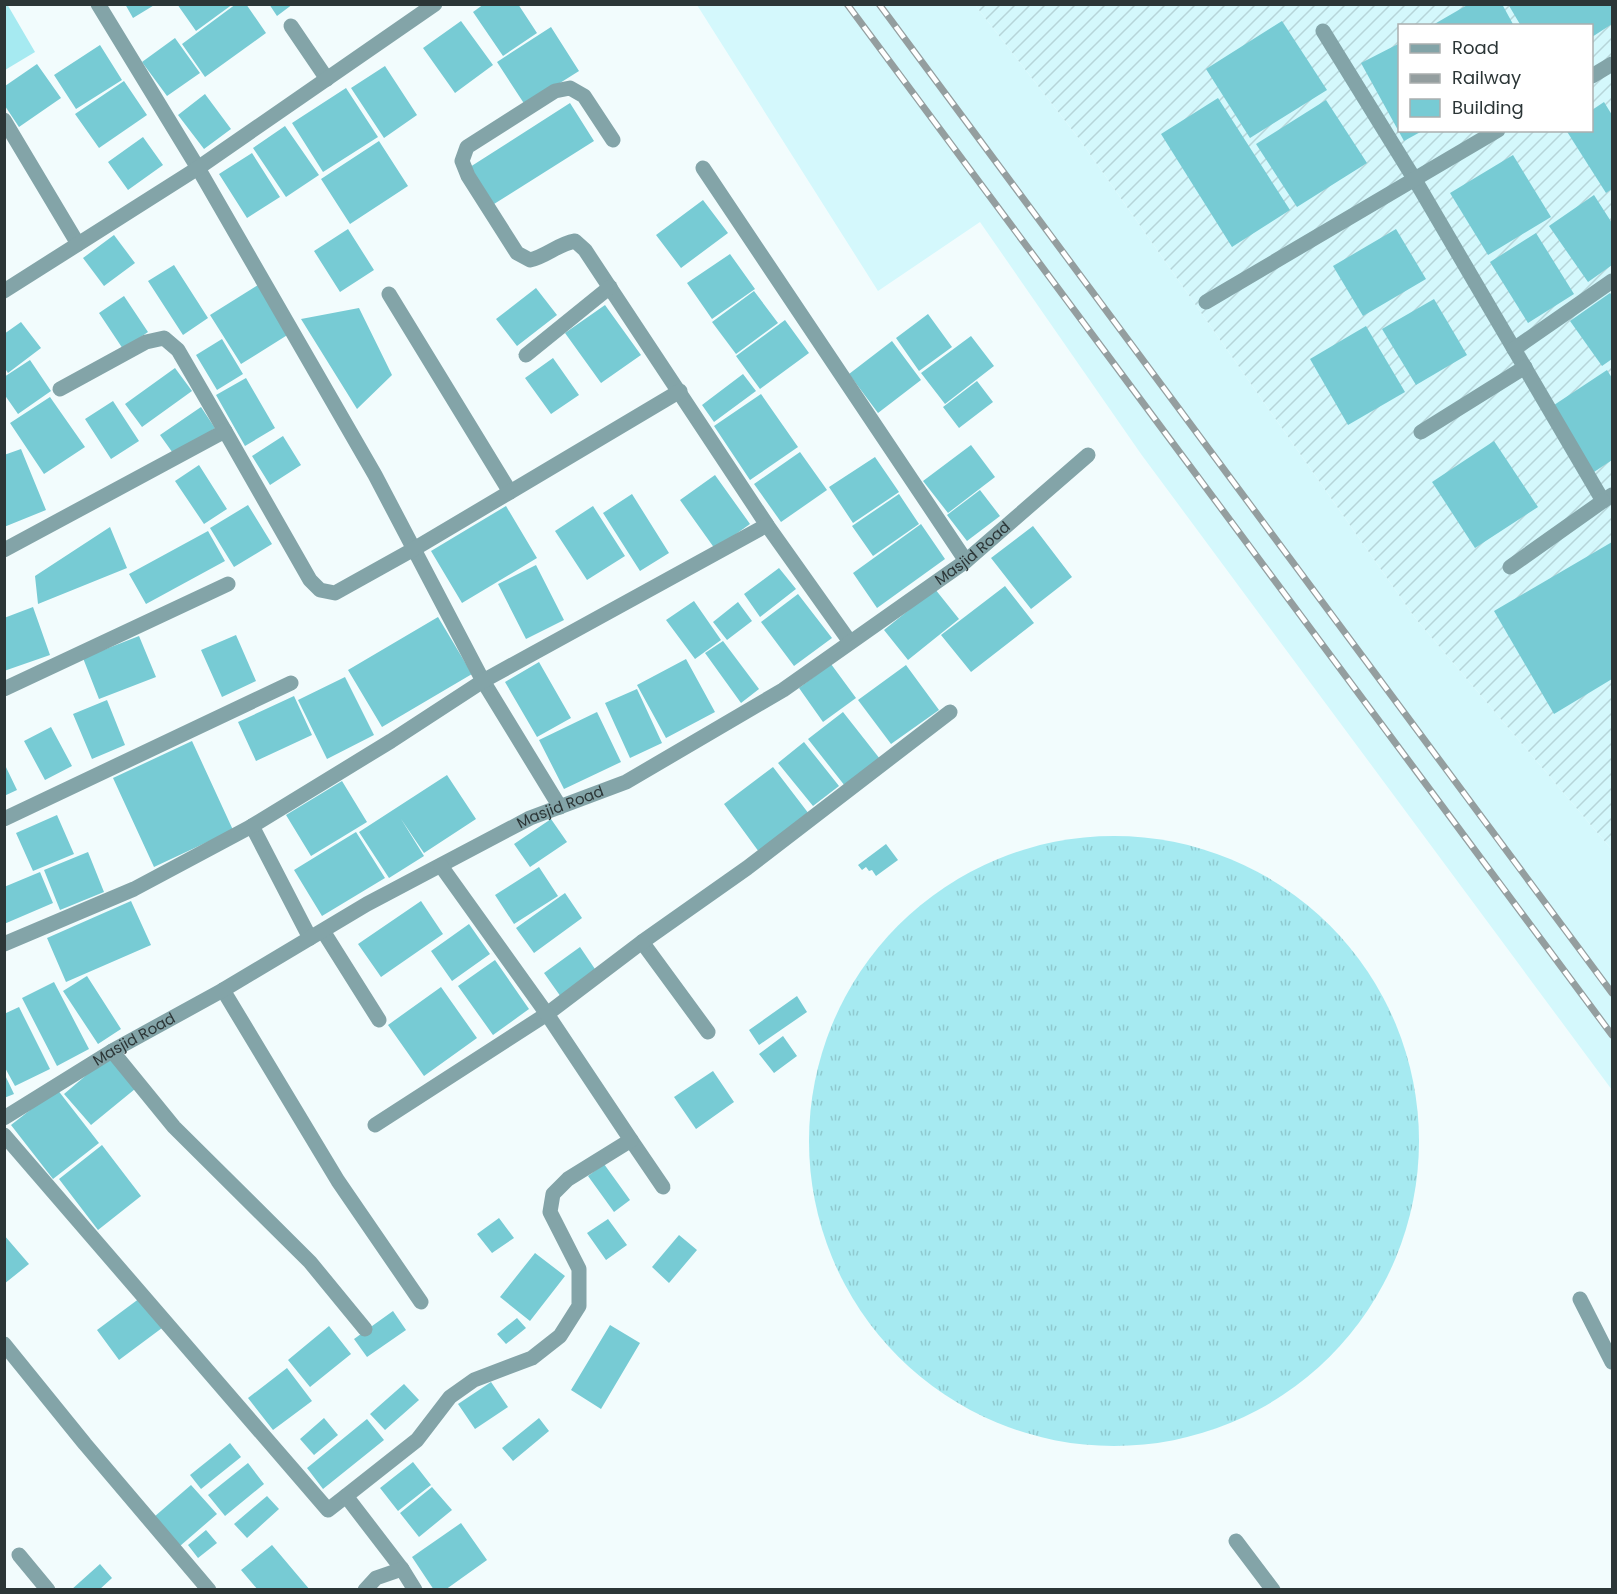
<svg xmlns="http://www.w3.org/2000/svg" width="1617" height="1594" font-family="Poppins,sans-serif">
	<defs>
		<pattern id="industrial-furrows" width="10" height="10" patternUnits="userSpaceOnUse" patternTransform="scale(1.5)"><rect width="10" height="10" fill="#d4f8fc"/><path d="M-1 1l2-2M0 10L10 0M9 11l2-2" fill="none" stroke="#b6d5d9"/></pattern>
		<pattern id="park-tufts" width="24" height="20" patternUnits="userSpaceOnUse" patternTransform="scale(1.5)"><rect width="24" height="20" fill="#a6eaf1"/><path d="M3 7l-1-3M5 7V3M7 7l1-3M15 17l-1-3M17 17v-4M19 17l1-3" fill="none" stroke="#8fc9cf"/></pattern>
	</defs>
	<rect width="100%" height="100%" fill="#f2fcfd"/>
	<path fill="#d4f8fc" d="M697,5h278l105,135 335,478 197,232v240l-471,-636 -161,-232 -102,69z"/>
	<path fill="url(#industrial-furrows)" fill-rule="evenodd" d="M975,5h637v845l-197,-232 -335,-478zM1400,26h192v104h-192z"/>
	<path fill="#a6eaf1" d="M7,4l28,48 -30,18 -1,-65z"/>
	<path fill="url(#park-tufts)" d="M809 1141a305 305 0 1 1 610 0a305 305 0 1 1-610 0Z"/>
	<path fill="#77cbd4" d="M125,4h31l-23,14z
		M177,4h56l-37,27z
		M236,4h10l20,29 -61,44 -23,-33z
		M269,4h24l-16,12z
		M484,4h34l19,29 -34,23 -30,-44z
		M1469,4h33l12,22h-83z
		M1508,4h104v20l-20,13v-11h-71z
		M461,21l32,44 -38,28 -32,-45z
		M1282,21l45,69 -77,48 -44,-69z
		M551,27l28,44 -54,34 -28,-43z
		M175,38l25,35 -33,23 -25,-34z
		M1400,43v87h24l-20,11 -43,-78z
		M100,45l22,35 -46,29 -22,-34z
		M37,64l24,34 -42,29 -14,-21v-20z
		M385,66l32,49 -33,23 -33,-50z
		M124,81l23,34 -48,33 -24,-34z
		M346,88l32,49 -55,35 -31,-49z
		M205,94l26,35 -27,20 -26,-34z
		M1218,98l72,112 -58,37 -71,-113z
		M1326,100l41,63 -70,44 -41,-63z
		M1604,102l8,13v74l-6,4 -40,-63h26v-20z
		M570,103l24,38 -100,63 -24,-37z
		M285,126l34,49 -33,22 -33,-49z
		M143,137l20,28 -35,25 -20,-28z
		M379,141l29,45 -58,38 -29,-45z
		M252,153l28,44 -33,21 -28,-44z
		M1513,155l38,62 -63,38 -38,-62z
		M1594,195l18,28v42l-24,17 -39,-56z
		M703,200l25,33 -47,35 -25,-33z
		M348,229l26,41 -34,22 -26,-41z
		M1396,229l30,50 -63,37 -30,-50z
		M1536,233l38,61 -46,29 -38,-61z
		M114,235l21,28 -31,23 -21,-28z
		M730,254l25,35 -43,30 -25,-36z
		M174,265l34,53 -25,17 -35,-54z
		M258,285l31,49 -48,30 -31,-49z
		M536,288l21,27 -40,31 -21,-27z
		M754,291l24,32 -42,31 -24,-32z
		M1610,293l2,3v63l-10,7 -32,-45z
		M124,296l24,36 -25,17 -24,-36z
		M1434,299l33,56 -51,30 -34,-56z
		M605,305l36,50 -40,28 -36,-50z
		M359,308l33,67 -35,34 -56,-90z
		M928,314l24,33 -33,24 -23,-33z
		M785,320l24,33 -49,36 -24,-33z
		M21,322l20,26 -33,25 -4,-6v-33z
		M1366,326l39,66 -57,33 -38,-66z
		M971,336l23,30 -49,38 -24,-31z
		M222,339l21,35 -26,16 -21,-35z
		M892,341l29,39 -43,33 -29,-39z
		M553,358l26,37 -28,19 -26,-36z
		M30,360l21,31 -33,23 -14,-20v-17z
		M175,368l17,23 -50,36 -17,-23z
		M1607,370l5,8v82l-18,12 -43,-65z
		M743,374l13,17 -42,31 -12,-17z
		M246,378l29,50 -30,18 -29,-51z
		M977,381l16,21 -34,26 -16,-21z
		M761,394l37,53 -48,33 -36,-54z
		M50,397l35,50 -41,27 -34,-51z
		M113,401l26,40 -28,18 -26,-40z
		M201,407l14,21 -40,28 -15,-21z
		M283,436l18,29 -31,20 -18,-29z
		M1494,441l44,66 -63,41 -43,-66z
		M971,445l24,32 -47,36 -25,-32z
		M21,449l25,61 -42,17v-72z
		M800,452l27,38 -46,32 -27,-38z
		M875,457l24,35 -46,31 -24,-36z
		M199,465l28,44 -23,15 -29,-43z
		M715,475l35,49 -35,25 -35,-49z
		M980,490l20,26 -33,25 -20,-26z
		M632,494l37,59 -29,18 -37,-58z
		M899,494l20,30 -46,32 -21,-30z
		M248,505l24,39 -38,23 -24,-39z
		M506,506l31,52 -75,45 -31,-52z
		M593,506l32,50 -38,24 -32,-49z
		M921,524l24,35 -68,49 -24,-35z
		M1033,526l39,51 -41,32 -40,-51z
		M110,527l17,41 -89,36 -3,-28z
		M208,531l17,30 -79,43 -17,-30z
		M1612,542v137l-58,35 -60,-103z
		M536,565l28,55 -38,19 -28,-55z
		M779,568l17,21 -36,28 -16,-23z
		M1005,586l29,37 -63,49 -30,-37z
		M935,589l24,30 -51,41 -24,-30z
		M798,594l34,44 -38,28 -33,-44z
		M694,601l27,39 -26,19 -29,-39z
		M738,602l14,19 -25,19 -14,-18z
		M33,607l17,48 -46,16v-53z
		M438,617l34,57 -90,53 -34,-57z
		M236,635l20,46 -34,16 -21,-47z
		M139,636l17,41 -57,22 -16,-41z
		M723,641l36,48 -18,14 -36,-50z
		M686,659l29,53 -49,26 -29,-53z
		M539,662l32,56 -34,19 -32,-55z
		M831,664l25,34 -33,24 -24,-34z
		M906,665l33,45 -48,34 -33,-44z
		M345,677l29,58 -47,24 -29,-59z
		M637,689l25,54 -32,15 -25,-55z
		M294,696l18,39 -56,26 -18,-39z
		M107,700l18,45 -33,14 -19,-45z
		M597,712l24,50 -57,27 -25,-49z
		M843,712l37,47 -35,27 -37,-47z
		M51,727l21,39 -27,14 -21,-39z
		M192,741l41,89 -79,37 -41,-89z
		M804,742l35,44 -26,20 -35,-43z
		M4,763l13,27 -13,6z
		M773,767l36,47 -50,38 -35,-48z
		M447,775l29,44 -52,34 -23,-34 23,37 -35,22 -30,-46z
		M342,781l25,41 -56,34 -25,-41z
		M57,815l17,39 -41,17 -17,-38z
		M551,819l16,23 -37,25 -16,-23z
		M356,832l29,46 -63,38 -28,-46z
		M886,844l12,16 -22,16 -4,-6 -3,1 -3,-4 -4,3 -4,-5z
		M88,852l16,40 -44,18 -16,-40z
		M539,867l19,29 -44,28 -19,-29z
		M40,872l13,31 -49,21v-37z
		M565,893l17,25 -48,35 -18,-25z
		M131,901l20,44 -85,37 -19,-44z
		M421,901l22,33 -62,43 -23,-33z
		M469,924l21,30 -38,27 -21,-30z
		M580,947l17,25 -36,25 -17,-24z
		M495,960l34,49 -36,26 -35,-49z
		M87,976l34,53 -23,15 -35,-53z
		M54,982l35,67 -32,17 -35,-68z
		M441,987l36,51 -53,38 -36,-51z
		M797,996l10,16 -48,33 -10,-15z
		M19,1007l31,62 -35,17 -11,-20v-52z
		M783,1036l14,20 -23,17 -15,-19z
		M109,1056l26,33 -44,36 -27,-31z
		M713,1071l21,31 -38,27 -22,-32z
		M4,1073l10,21 -10,4z
		M57,1089l42,54 -46,36 -42,-54z
		M102,1145l39,51 -43,34 -39,-51z
		M604,1164l26,36 -16,12 -26,-36z
		M499,1218l15,20 -22,15 -15,-19z
		M608,1219l19,26 -21,15 -19,-27z
		M4,1235l25,29 -25,20z
		M679,1235l18,15 -28,33 -17,-16z
		M535,1253l30,23 -35,45 -30,-24z
		M140,1298l22,30 -43,32 -22,-30z
		M393,1311l13,19 -39,27 -13,-18z
		M517,1318l9,10 -20,16 -9,-10z
		M610,1325l30,18 -39,66 -30,-19z
		M329,1326l22,28 -41,33 -22,-27z
		M287,1368l25,33 -39,29 -25,-32z
		M491,1382l17,25 -33,22 -17,-25z
		M404,1384l15,16 -34,30 -15,-16z
		M324,1418l14,17 -24,20 -14,-16z
		M539,1418l10,13 -36,30 -11,-13z
		M367,1419l17,21 -61,49 -16,-21z
		M230,1443l11,14 -40,32 -11,-14z
		M413,1462l18,23 -33,26 -18,-23z
		M248,1463l16,21 -39,32 -17,-21z
		M191,1485l26,29 -37,32 -26,-29z
		M432,1487l20,23 -33,27 -19,-24z
		M267,1496l12,13 -32,29 -13,-14z
		M461,1523l26,37 -42,30h-11l-22,-33z
		M206,1530l11,13 -19,15 -10,-13z
		M272,1545l38,45h-52l-17,-20z
		M100,1564l12,14 -13,12h-28z"/>
	<g fill="none" stroke-linecap="round" stroke-linejoin="round">
		<g stroke="#83a4a8" stroke-width="15">
			<path d="M98,4l100,164 177,307 108,206 77,126"/>
			<path d="M291,26l36,53"/>
			<path d="M1323,31l92,149 188,321 9,-6"/>
			<path d="M1592,76l20,-12"/>
			<path d="M4,120l74,124"/>
			<path d="M613,140l-29,-44 -14,-8 -15,3 -88,56 -5,14 6,15 49,77 13,7c17,-4 28,-16 45,-19l10,9 182,275 83,117"/>
			<path d="M703,168l263,393"/>
			<path d="M4,291l194,-123 237,-164"/>
			<path d="M389,294l121,198"/>
			<path d="M1206,302l292,-172"/>
			<path d="M1514,349l98,-68"/>
			<path d="M526,355l84,-68"/>
			<path d="M60,389l86,-47 18,-4 14,12 47,81"/>
			<path d="M1421,432l104,-65"/>
			<path d="M4,550l221,-119 85,149 10,10 15,3 79,-44 266,-158"/>
			<path d="M1510,567l93,-66"/>
			<path d="M4,689l224,-105"/>
			<path d="M4,819l287,-136"/>
			<path d="M252,826l58,112"/>
			<path d="M323,931l56,89"/>
			<path d="M642,942l66,90"/>
			<path d="M4,944l130,-55 118,-63 139,-85 92,-60 284,-156"/>
			<path d="M223,990l115,191 83,121"/>
			<path d="M112,1051l62,76 136,135 55,67"/>
			<path id="s1" d="M4,1118l108,-67 111,-61 144,-86 163,-86 96,-36 157,-92 183,-129 122,-106"/>
			<path d="M375,1125l172,-111 95,-72 105,-74 203,-156"/>
			<path d="M4,1135l324,375 18,-14"/>
			<path d="M631,1140l32,47"/>
			<path d="M1580,1299l32,63"/>
			<path d="M4,1344l81,100 124,146"/>
			<path d="M1236,1541l37,49"/>
			<path d="M19,1555l29,35"/>
			<path d="M402,1569l-56,-73 71,-56 33,-43 24,-17 58,-22 28,-22 19,-30v-37l-29,-57 3,-18 15,-15 63,-39 -84,-126 -106,-148"/>
			<path d="M365,1590l11,-12 26,-9 13,21"/>
		</g>
		<g stroke="#949e9f" stroke-width="7">
			<path id="rail" d="M847,4l765,1031
				M879,4l733,989"/>
		</g>
		<use href="#rail" stroke="#fff" stroke-width="4.5" stroke-dasharray="14" stroke-linecap="butt"/>
	</g>
	<g text-anchor="middle" stroke-width="4.5" stroke-linejoin="round" paint-order="stroke">
		<g font-size="15" fill="#2c3637" stroke="#fff">
			<text dy="5" stroke="none"><textPath href="#s1" startOffset="1124">Masjid Road</textPath></text>
			<text dy="5" stroke="none"><textPath href="#s1" startOffset="638">Masjid Road</textPath></text>
			<text dy="5" stroke="none"><textPath href="#s1" startOffset="152">Masjid Road</textPath></text>
		</g>
	</g>
	<rect width="1617" height="1594" fill="none" stroke="#2c3637" stroke-width="12"/>
	<rect x="1398" y="24" width="195" height="108" fill="#ffffff" stroke="#abafaf" stroke-width="1.5"/>
	<rect x="1410" y="44" width="30" height="9" fill="#83a4a8" stroke="#abafaf" stroke-width="1.5"/>
	<text x="1452" y="54" font-size="18" fill="#2c3637">Road</text>
	<rect x="1410" y="74" width="30" height="9" fill="#949e9f" stroke="#abafaf" stroke-width="1.5"/>
	<text x="1452" y="84" font-size="18" fill="#2c3637">Railway</text>
	<rect x="1410" y="99" width="30" height="18" fill="#77cbd4" stroke="#abafaf" stroke-width="1.5"/>
	<text x="1452" y="114" font-size="18" fill="#2c3637">Building</text>
</svg>
